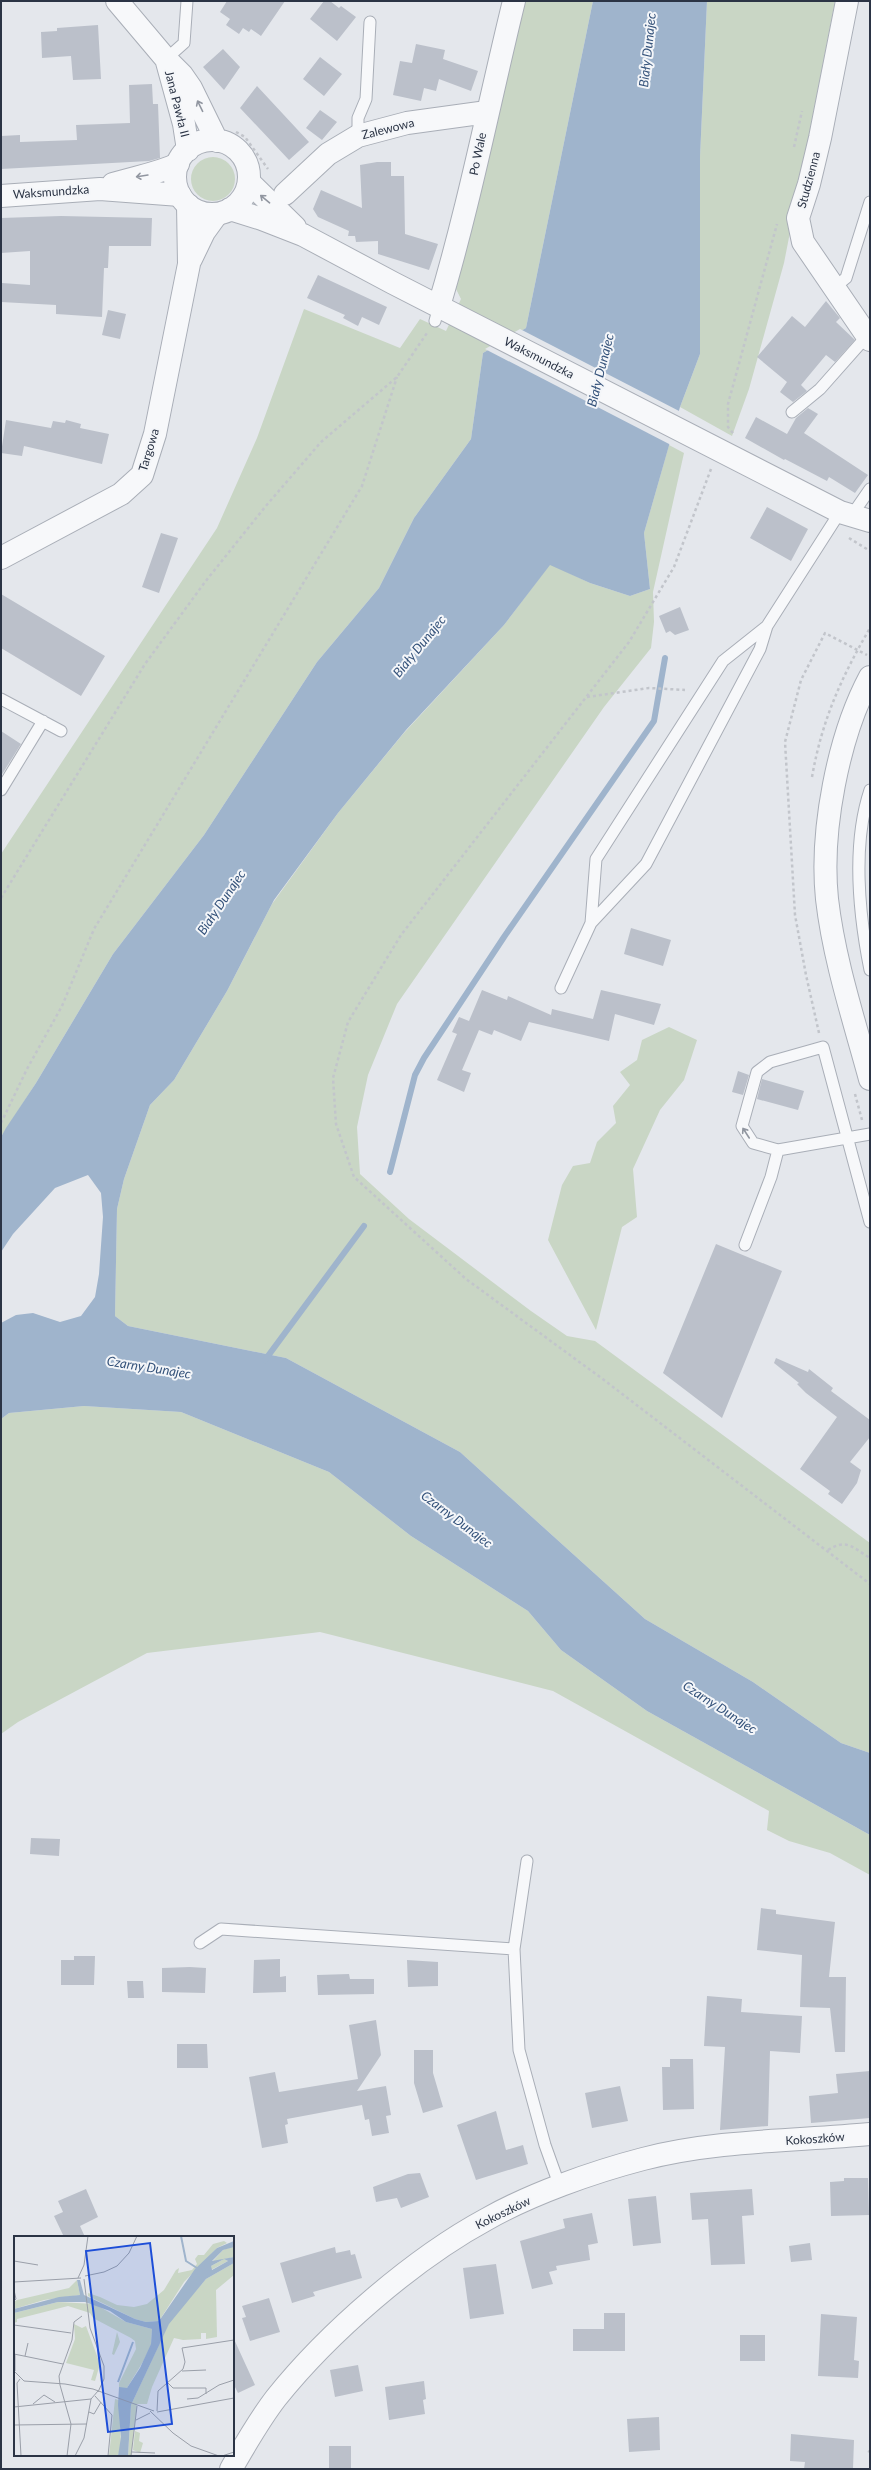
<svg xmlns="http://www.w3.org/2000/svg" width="871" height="2470" font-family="Lato,sans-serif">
	<rect width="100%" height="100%" fill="#e4e7ec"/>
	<path fill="#c9d6c5" d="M523,1h70l-67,327 -43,25 -12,86 -57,79 -35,70 -62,74 -113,173 -91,119 -77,129 -35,54v-283l216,-326 40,-90 47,-129 96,39 20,-29 26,12 15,-32 -5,-10z
		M707,1h128l-51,262 -35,126 -17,47 -52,-29 20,-53v-197z
		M191 179a22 22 0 1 1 44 0a22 22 0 1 1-44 0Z
		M669,445l15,8 -31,139 1,30 -3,26 -47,59 -207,297 -29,71 -11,52 3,47 49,45 122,92 36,25 28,5 275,202v210l-29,-10 -88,-61 -108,-63 -185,-167 -174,-94 -158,-32 -13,-10 2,-107 7,-30 26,-74 24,-25 53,-89 45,-87 66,-91 65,-79 101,-109 46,-61 40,19 40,13 20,-7 -6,-56z
		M669,1027l28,13 -13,40 -24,30 -27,59 4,48 -15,10 -26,103 -48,-90 14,-55 11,-19 17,-3 7,-21 19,-19 -3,-17 17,-21 -10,-13 17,-12 5,-20z
		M84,1406l97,6 148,60 82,64 117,75 33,39 86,61 223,124v40l-40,-22 -41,-12 -22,-11 2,-19 -216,-120 -233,-59 -173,21 -129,69 -17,12v-315l8,-6z"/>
	<path fill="#9fb4cc" d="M593,1h114l-7,156v197l-20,53 -36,126 6,56 -20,7 -40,-13 -40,-18 -46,60 -98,105 -68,83 -64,87 -47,91 -53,89 -24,25 -26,74 -7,30 -2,107 13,10 158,32 174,94 185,167 108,63 88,61 29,10v82l-223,-124 -86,-61 -33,-39 -117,-75 -82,-64 -148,-60 -97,-6 -75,7 -8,6v-96l15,-8 17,-2 27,9 21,-6 14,-19 4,-23 4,-57 -2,-24 -13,-18 -33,13 -42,46 -12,18v-115l5,-9 30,-45 77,-129 91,-119 113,-173 62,-74 35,-70 57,-79 12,-86 43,-25z"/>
	<path fill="#e4e7ec" d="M520,329l161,83 -10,33 -186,-96z"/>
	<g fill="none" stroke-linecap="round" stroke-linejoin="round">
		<path stroke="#9fb4cc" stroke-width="6" d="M390,1172l25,-97 9,-17 80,-121 150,-216 11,-63
			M265,1360l99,-134"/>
	</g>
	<path fill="#bbc0ca" d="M227,1h58l-24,35 -10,-7 -2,3 -6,-4 -4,6 -13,-9 4,-6 -10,-7z
		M324,1h6l9,7 2,-2 15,11 -19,24 -27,-22z
		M98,25l3,54 -28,1 -2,-24 -29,2 -1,-26 16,-1v-3z
		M416,44l29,6 -2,9 35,12 -7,20 -32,-12 -3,12 -12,-3 -3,13 -28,-6 7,-34 12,2z
		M223,49l17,18 -16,23 -21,-23z
		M320,57l22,17 -18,22 -21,-17z
		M152,84l1,20h5l2,54 -11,3 -148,8v-33l19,-1v7l57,-2 -1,-15 54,-2 -1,-38z
		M257,86l52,56 -20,18 -49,-52z
		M320,110l17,12 -15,18 -16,-12z
		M377,162h14v14h13l1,58 33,10 -9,26 -51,-16v-13l-22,1 -1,-6h-7l1,-5 -31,-14 -5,-8 8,-19 41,18 -2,-43z
		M61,216l91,2 -1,28h-42l-1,22h-4l-2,49 -46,-3v-9l-55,-3 1,-19 28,2v-34l-29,2v-35z
		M318,275l69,32 -8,18 -17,-8 -4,9 -15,-8 2,-3 -38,-17z
		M826,301l14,17 -4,4 19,18 -20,22 -9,-7 -25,30 6,6 -14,11 -13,-10 7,-10 -30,-25 35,-41 13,11z
		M108,310l18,4 -6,25 -18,-4z
		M808,408l10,6 -14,19 64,42 -13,18 -26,-16 -2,4 -42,-22 -1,1 -39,-22 11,-21 31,17 9,-16z
		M6,420l45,8 2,-7 12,2 1,-3 15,4 -1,4 29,6 -7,30 -78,-18 -2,10 -21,-3z
		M767,507l41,22 -17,32 -41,-23z
		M161,533l17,5 -19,55 -17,-6z
		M1,594l104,62 -24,40 -80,-48z
		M680,607l9,23 -14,5 -5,-4 -4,2 -7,-17z
		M1,731l20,13 -20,32z
		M631,928l40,12 -8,26 -39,-12z
		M482,990l25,10 1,-4 43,19 1,-6 41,10 8,-29 60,14 -7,21 -39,-11 -6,27 -80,-19 -8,19 -27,-11 -2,5 -13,-5 -17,40 9,3 -7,19 -27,-12 20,-46 -5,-2 7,-15 10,4z
		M738,1071l11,4 -6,20 -11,-3z
		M762,1079l42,12 -6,19 -41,-11z
		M716,1244l66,27 -60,147 -59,-45z
		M776,1358l32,14 1,-3 24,19 -2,3 39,29v17l-20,25 11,8 -4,13 -15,21 -14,-10 2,-3 -30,-22 37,-52 -31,-24 -9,-9 2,-1 -25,-20z
		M31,1838l29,1 -1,17 -29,-2z
		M761,1908l15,2v4l59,8 -6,55h17l-1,75h-10l-5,-44 -30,-1 2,-52 -45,-5z
		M74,1956h21l-1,29h-33v-25h13z
		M280,1959v18l6,-1v16l-33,1 1,-33z
		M407,1960l31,2v24l-30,1z
		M190,1967l16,1 -1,25 -43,-1v-24z
		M349,1974l1,5h24v15l-56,1 -1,-20z
		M127,1981h16l1,17h-16z
		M707,1996l35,3 -1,13 61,4 -2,37 -30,-2 -2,75 -48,4 5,-83 -21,-1z
		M376,2020l5,35 -24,36 29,-5 5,29 -5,1 3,17 -17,3 -3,-17 -4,1 -3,-15 -75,14 1,5 -3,1 3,18 -26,5 -13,-71 26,-5 4,20 79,-13 -9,-54z
		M177,2044h30l1,24h-31z
		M414,2050h19v23l10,34 -20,6 -9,-30z
		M670,2059h23l1,50 -31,1 -1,-43h8z
		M870,2071v47l-59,5 -2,-27 29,-3 -2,-19z
		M620,2086l8,35 -36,7 -7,-35z
		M496,2111l10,39 17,-5 5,19 -52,16 -19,-55z
		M420,2173l9,24 -28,11 -4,-10 -21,4 -3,-15 35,-13z
		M844,2178h24l1,37 -38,1 -1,-34 14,-1z
		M86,2189l12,28 -18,9 5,11h-21l-10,-21 9,-4 -5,-11z
		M752,2189l2,26 -12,1 3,48 -34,1 -3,-46 -16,1 -2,-27z
		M656,2196l5,47 -28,3 -5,-47z
		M592,2213l6,30 -10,2 2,15 -34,6 1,4 -8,2 4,12 -21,5 -12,-48 45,-13 -2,-9z
		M810,2243l2,17 -21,2 -2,-16z
		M335,2247l1,6 14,-3 1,5 4,-1 7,24 -49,14 2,4 -23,7 -12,-40z
		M496,2264l8,50 -34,5 -7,-51z
		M269,2298l11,34 -30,9 -8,-23 4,-1 -4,-11z
		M604,2313h21v38h-52v-22h31z
		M821,2314l36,3 -3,43 5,1 -1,17 -40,-2z
		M740,2335h25v26h-25z
		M233,2337l22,48 -17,8 -5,-10z
		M358,2365l5,26 -28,6 -5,-27z
		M424,2381l2,18 -3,1 2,14 -36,6 -4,-33z
		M659,2417l1,33 -31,2 -2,-33z
		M791,2434l63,6 -1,29h-49l1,-7 -15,-1z
		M329,2446h22v23h-22z"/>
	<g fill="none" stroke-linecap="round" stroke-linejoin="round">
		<g stroke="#a9aeb7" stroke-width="13">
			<path id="service" d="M166,59l18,-16 3,-42
				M358,136v-18l8,-19 4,-77
				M835,287l11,-9 24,-76
				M435,321l4,-15
				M792,412l28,-23 47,-53
				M852,515l18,-26
				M1,699l60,32
				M1,790l42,-69
				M870,790c-18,54 -11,125 0,180
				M591,923l55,-59 114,-215 7,-23
				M561,988l30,-65 5,-64 127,-198 44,-35 73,-114
				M778,1150l-25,-7 -11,-17 15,-54 13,-10 53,-15 47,175
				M745,1245l26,-68 7,-27 92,-16
				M527,1861l-13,88 5,101 26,95 15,42
				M200,1943l21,-14 293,20"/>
		</g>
		<g stroke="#a9aeb7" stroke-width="24">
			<path id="minor" d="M847,1l-27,137 -11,46 -11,34 5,24 67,98
				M113,184c22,-7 44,-10 65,-20
				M285,194l43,-40 30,-18 49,-13 80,-11
				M1,196l99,-7 80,6
				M191,259l13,-27 13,-18
				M439,306c30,-100 50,-203 75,-305
				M1,558l120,-64 21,-19 13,-41 34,-170 -1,-59
				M231,2469c14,-24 28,-49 45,-71 52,-65 137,-139 211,-179 44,-25 106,-47 156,-60 73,-19 152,-18 227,-25"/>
		</g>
		<g stroke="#a9aeb7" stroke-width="24">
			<path id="tertiary" d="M117,1l49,58 16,16 9,13 26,53
				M167,62l17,62 4,26
				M175 177a37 37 0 1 1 74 0a37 37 0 1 1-74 0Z
				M249,182l46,45
				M230,209l32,10 41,16 90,48 447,229 30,9
				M870,677c-32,60 -50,154 -43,222 7,61 27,121 43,180"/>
		</g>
		<path stroke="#c2c5cb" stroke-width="2.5" stroke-dasharray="3 3" stroke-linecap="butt" d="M236,132l9,5 23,32
			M794,147l8,-36
			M733,433l-5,-6v-23l49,-180
			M711,469l-37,98 -45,75 -228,293 -53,87 -15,56 3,46 18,53 112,102 138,101 266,204
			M849,538l21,13
			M587,697l62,-9 36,2
			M812,777c10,-57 29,-99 58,-149
			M1,898l144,-234 60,-82 60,-75 56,-65 76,-65 30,-44
			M819,1033l-13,-58 -11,-60 -10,-173 16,-62 24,-47 42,22
			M855,1094l7,26
			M1,1123l26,-54 35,-63 32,-77 268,-443 35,-109
			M828,1550c19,-12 25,-2 42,8
			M868,2451l2,1"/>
		<use href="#service" stroke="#f7f8fa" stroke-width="11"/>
		<use href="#minor" stroke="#f7f8fa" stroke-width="22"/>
		<use href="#tertiary" stroke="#f7f8fa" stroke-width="22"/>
	</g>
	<defs><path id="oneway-shaft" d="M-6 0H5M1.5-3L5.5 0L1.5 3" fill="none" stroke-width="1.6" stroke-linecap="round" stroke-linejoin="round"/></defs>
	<g stroke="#9196a0">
		<use href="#oneway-shaft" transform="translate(200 106) rotate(-116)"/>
		<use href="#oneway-shaft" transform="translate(142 176) rotate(171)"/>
		<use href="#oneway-shaft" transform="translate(265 199) rotate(-140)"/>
		<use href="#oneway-shaft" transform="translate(746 1133) rotate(-123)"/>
	</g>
	<g text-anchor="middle" stroke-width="4" stroke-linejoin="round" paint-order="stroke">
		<g font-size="12" fill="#2b3445" stroke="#f4f6f9">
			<text transform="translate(177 104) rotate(76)" y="4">Jana Pawła II</text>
			<text transform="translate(388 129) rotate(-14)" y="4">Zalewowa</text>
			<text transform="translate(478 154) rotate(-78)" y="4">Po Wale</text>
			<text transform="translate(809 180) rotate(-75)" y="4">Studzienna</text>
			<text transform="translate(51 192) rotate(-4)" y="4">Waksmundzka</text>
			<text transform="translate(539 358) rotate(27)" y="4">Waksmundzka</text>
			<text transform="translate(149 450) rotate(-73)" y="4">Targowa</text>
			<text transform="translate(815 2139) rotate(-4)" y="4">Kokoszków</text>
			<text transform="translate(503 2213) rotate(-26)" y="4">Kokoszków</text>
		</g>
		<g font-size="13" font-style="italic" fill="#34527a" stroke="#f4f6f9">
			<text transform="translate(647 50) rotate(-84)" y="5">Biały Dunajec</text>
			<text transform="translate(600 370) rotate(-76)" y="5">Biały Dunajec</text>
			<text transform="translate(419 646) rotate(-51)" y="5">Biały Dunajec</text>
			<text transform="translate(221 902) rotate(-56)" y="5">Biały Dunajec</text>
			<text transform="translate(149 1367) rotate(9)" y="5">Czarny Dunajec</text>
			<text transform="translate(457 1519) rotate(37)" y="5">Czarny Dunajec</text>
			<text transform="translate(720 1707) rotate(33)" y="5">Czarny Dunajec</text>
		</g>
	</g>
	<g transform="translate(14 2236)">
		<rect width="220" height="220" fill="#e4e7ec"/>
		<path d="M210,5l3,2 -10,5 -33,34 -25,39 -13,1 -11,-3 -47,-23v-3l12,4 17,8 17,2 13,-3 17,-14 12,-20 3,-2 -1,5 14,-3 5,-6 -2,-5 3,-4h6l9,-11zM217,11h3v10l-22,5 11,-12zM210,23l4,2 -17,9v-4zM220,27v12l-18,15 1,47 -11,2v-6h-5v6l-18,1 -9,-2 -22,49 -5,17h-10l-6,52h-3l3,-51 39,-84 36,-42zM63,44l3,15 -36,5 -30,9v-7l3,-2 52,-12zM44,66l37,2 31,18 26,7 -1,16 -7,15 -17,28 -7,3 -1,7v-15l17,-34 -1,-8 -4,-3 -38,-20 -3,-5 -22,-7 -51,13v3l-3,1v-10zM60,88l8,4 4,-2 14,38 -5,17 -4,-1 3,-10 -28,-7 9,-24zM103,96l3,10 -6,13 -2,-1zM101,163l4,1 2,44 -3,12h-9zM121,195l5,2 -1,8 4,2 -3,10 -7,-3z" fill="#c9d6c5"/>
		<path d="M220,5v6l-11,3 -11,11 22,-4v6l-28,16 -37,45 -38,81 -3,51h-10l3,-19 -3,-32 1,-18 8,1 13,-20 11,-24 1,-15 -26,-7 -16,-11 -25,-9h-27l-44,11v-4l45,-12 21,-2 -3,-15h3l4,15 51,24 11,3 13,-1 36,-52 22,-21zM210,23l4,2 -16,9 -1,-4z" fill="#9fb4cc" fill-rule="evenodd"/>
		<path fill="none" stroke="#9fb4cc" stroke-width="2" d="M167,0l5,25 11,7M104,146l15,-40"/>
		<path fill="none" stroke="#9a9fa9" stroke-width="1" d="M0,25l24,4M71,40l19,-4 13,-6 12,-13 8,-17M64,42l6,-13 4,-29M70,43l6,49 14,38v13l-6,13M0,46l67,-4M0,54l2,9 -2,2M0,89l57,8M0,118l49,10M11,120l3,-13M0,135l10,10 41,3 28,5 61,22M1,135v-17M168,135l24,-1M6,143l-3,4 4,73M154,147l5,5h33v6M81,160l17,19 -4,41M173,163l11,-1 21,-13 15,-5M19,168l11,-9 11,7M0,171l77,-8M136,175l23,22 18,13 28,10M143,175l1,-20 25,-22 2,-7 -3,-14 52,-8M75,176l5,2 7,-12M143,176l77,-14M122,184l14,-7M0,189l73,-1M118,216l23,1M53,220l4,-32 -11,-39 -1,-9 13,-36 2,-18 8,-6M61,220l9,-18 7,-39 7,-8M117,220l6,-50M208,220l12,-4"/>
		<path fill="#1d4ed8" fill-opacity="0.15" stroke="#1d4ed8" stroke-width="2" d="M136,7l22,181 -64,8 -22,-181z"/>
		<rect width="220" height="220" fill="none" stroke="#2b3445" stroke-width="2"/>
	</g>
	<rect width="871" height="2470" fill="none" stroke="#2b3445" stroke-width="4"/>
</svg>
